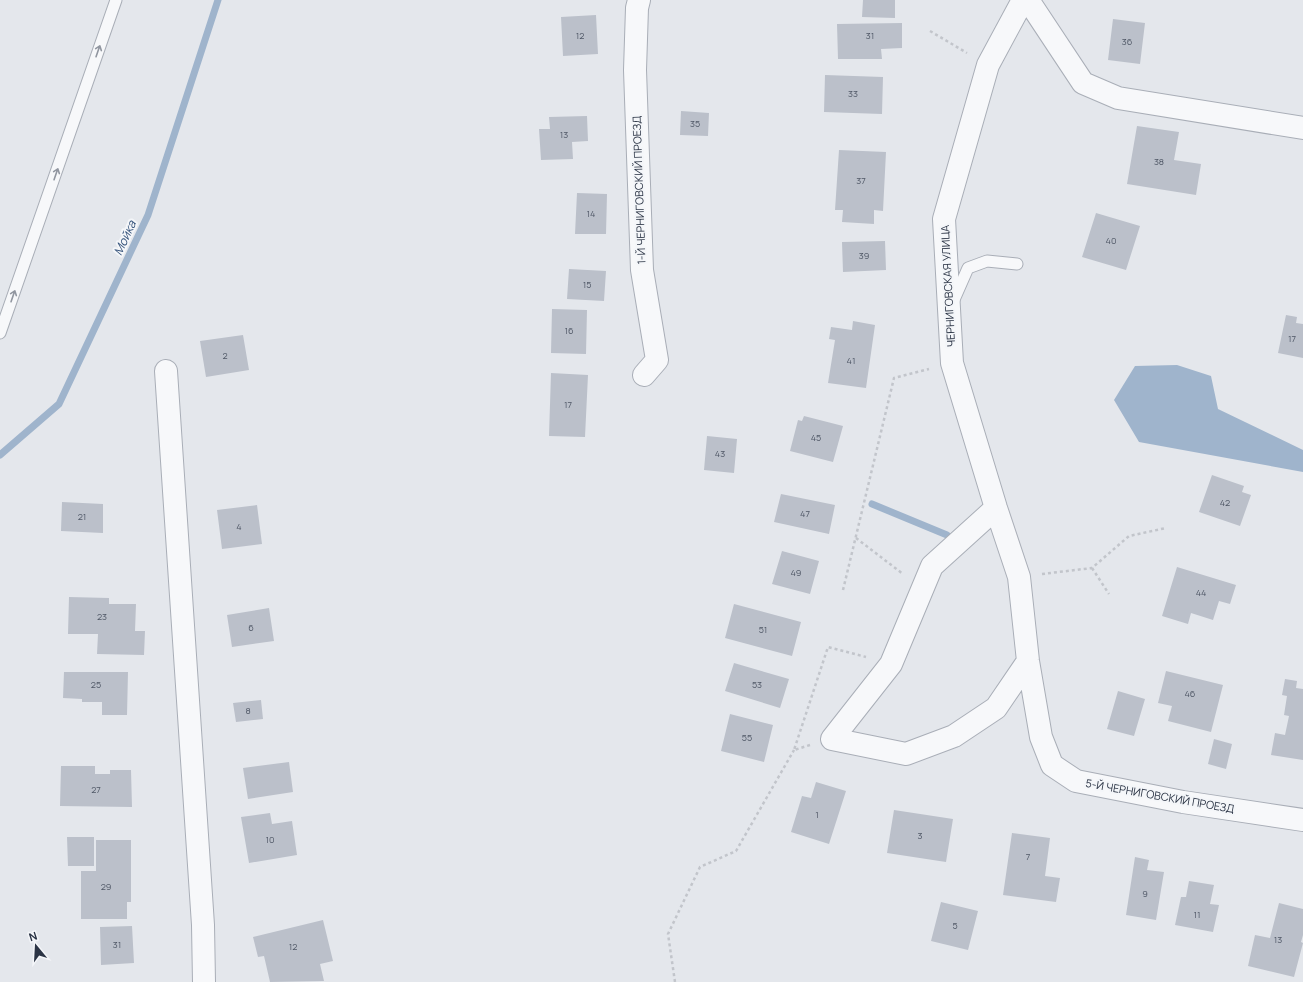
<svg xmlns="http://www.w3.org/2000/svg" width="1303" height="982" font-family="Manrope,sans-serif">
	<rect width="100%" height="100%" fill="#e4e7ec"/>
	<path fill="#9fb4cc" d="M1177,365l34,11 7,33 85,41v22l-164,-30 -25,-42 21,-34z"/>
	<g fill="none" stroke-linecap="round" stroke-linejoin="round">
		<path stroke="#9fb4cc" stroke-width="7" d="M0,455l59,-51 89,-189 70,-215
			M872,504l75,31"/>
	</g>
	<path fill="#bbc0ca" d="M863,0h32v18l-33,-1z
		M596,15l2,39 -35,2 -2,-39z
		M1113,19l32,4 -5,41 -32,-4z
		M902,23v25l-21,1 1,10h-44l-1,-35z
		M825,75l58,2 -1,37 -58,-2z
		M681,111l28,2 -1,23 -28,-1z
		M587,116l1,25 -16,1 1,17 -32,1 -2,-31h11l-1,-12z
		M1137,126l42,6 -5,28 27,4 -5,31 -69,-11z
		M839,150l47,2 -3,59 -9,-1v14l-32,-2 1,-12h-8z
		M577,193l30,1 -1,40h-31z
		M1096,213l44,13 -14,44 -44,-13z
		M885,241l1,29 -43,2 -1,-30z
		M569,269l37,2 -2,30 -37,-2z
		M552,309l35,1 -1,44 -35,-1z
		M1286,315l11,2 -1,6 7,1v34l-25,-5z
		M853,321l22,4 -9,63 -38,-5 7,-43 -6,-1 2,-12 21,3z
		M243,335l6,35 -43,7 -6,-36z
		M551,373l37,2 -3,62 -36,-1z
		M804,416l39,10 -10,36 -43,-11 8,-31 4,1z
		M707,436l30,3 -3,34 -30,-3z
		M1212,475l32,11 -2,6 9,3 -11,31 -41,-14z
		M781,494l54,11 -6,29 -55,-12z
		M62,502l41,2v29l-42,-2z
		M257,505l5,39 -40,5 -5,-39z
		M782,551l37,10 -9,33 -38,-10z
		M1177,567l59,18 -6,19 -11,-3 -6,19 -22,-7 -3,11 -26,-8z
		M69,597l40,1v6h27l-1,27h10l-1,24 -47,-1 1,-20h-30z
		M734,604l67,18 -9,34 -67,-18z
		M269,608l5,33 -42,6 -5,-32z
		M734,663l55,16 -9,29 -55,-17z
		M1166,671l57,14 -12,47 -43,-11 4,-15 -14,-3z
		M64,672h64l-1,43h-25v-13h-20v-3l-19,-1z
		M1285,679l12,2 -1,7 7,1v71l-32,-5 4,-22 10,2 4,-19 -5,-1 3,-19 -5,-1z
		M1118,691l27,8 -11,37 -27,-7z
		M261,700l2,19 -27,3 -3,-19z
		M730,714l43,11 -9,37 -43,-11z
		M1214,739l18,5 -6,25 -18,-5z
		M289,762l4,30 -45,7 -5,-31z
		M61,766h34v8h15v-4h21l1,37 -72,-1z
		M816,782l30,9 -17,53 -38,-12 11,-36 9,2z
		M894,810l59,9 -7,43 -59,-9z
		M270,813l2,11 20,-3 5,34 -48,8 -8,-46z
		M1012,833l38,5 -5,38 15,2 -4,24 -53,-7z
		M67,837h27v29h-26z
		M96,840h35v62h-4v17h-46v-48h15z
		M1135,857l14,3 -2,10 17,2 -8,48 -30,-5z
		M1189,881l25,4 -4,19 9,1 -6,27 -38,-7 6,-28h5z
		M941,902l37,9 -10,39 -37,-9z
		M1279,903l24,6v26l-2,7 2,1 -9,34 -46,-11 7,-31 15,3z
		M323,920l10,41 -13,3 4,17 -54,1 -6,-26 -6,1 -5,-20z
		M132,926l2,37 -33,2 -1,-38z"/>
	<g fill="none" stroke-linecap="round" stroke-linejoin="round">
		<g stroke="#a9aeb7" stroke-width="13">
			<path id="service" d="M953,302l15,-34 19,-7 30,3
				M0,333l116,-333"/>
		</g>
		<g stroke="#a9aeb7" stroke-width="24">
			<path id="minor" d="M639,0l-2,8 -2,62 7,200 15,90 -13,15
				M1023,0l-35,65 -44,154 8,144 44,145 23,69 9,84 13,76 11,28 24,16 107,21 120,18
				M1028,0l55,83 35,15 185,30
				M166,371l37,554 1,57
				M996,508l-64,58 -41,98 -59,75 74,15 48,-18 42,-28 32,-47"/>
		</g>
		<path stroke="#c2c5cb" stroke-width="2.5" stroke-dasharray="3 3" stroke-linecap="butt" d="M930,31l37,22
			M856,538l47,36
			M1092,568l17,26
			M1042,574l50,-6 37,-32 37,-8
			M843,590l51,-212 35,-9
			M810,745l-16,5 34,-103 38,10
			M675,982l-7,-48 32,-67 36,-16 58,-101"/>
		<use href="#service" stroke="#f7f8fa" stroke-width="11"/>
		<use href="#minor" stroke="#f7f8fa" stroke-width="22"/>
	</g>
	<defs><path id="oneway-shaft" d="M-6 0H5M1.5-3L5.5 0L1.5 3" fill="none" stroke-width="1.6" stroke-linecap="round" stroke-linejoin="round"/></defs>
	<g stroke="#9196a0">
		<use href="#oneway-shaft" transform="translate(98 51) rotate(-71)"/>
		<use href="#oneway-shaft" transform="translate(56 174) rotate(-71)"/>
		<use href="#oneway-shaft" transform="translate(13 296) rotate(-71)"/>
	</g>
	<g text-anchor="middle" stroke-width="4" stroke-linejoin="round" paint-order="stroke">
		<g font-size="9" fill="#4f5766">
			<text x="580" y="39">12</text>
			<text x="870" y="39">31</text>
			<text x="1127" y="45">36</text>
			<text x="853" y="97">33</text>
			<text x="695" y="127">35</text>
			<text x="564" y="138">13</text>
			<text x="1159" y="165">38</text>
			<text x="861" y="184">37</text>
			<text x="591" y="217">14</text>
			<text x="1111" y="244">40</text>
			<text x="864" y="259">39</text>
			<text x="587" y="288">15</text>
			<text x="569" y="334">16</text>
			<text x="1292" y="342">17</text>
			<text x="225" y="359">2</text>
			<text x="851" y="364">41</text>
			<text x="568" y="408">17</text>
			<text x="816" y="441">45</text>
			<text x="720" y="457">43</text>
			<text x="1225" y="506">42</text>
			<text x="805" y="517">47</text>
			<text x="82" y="520">21</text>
			<text x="239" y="530">4</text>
			<text x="796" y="576">49</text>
			<text x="1201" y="596">44</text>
			<text x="102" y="620">23</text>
			<text x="251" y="631">6</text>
			<text x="763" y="633">51</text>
			<text x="96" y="688">25</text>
			<text x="757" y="688">53</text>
			<text x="1190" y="697">46</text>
			<text x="248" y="714">8</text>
			<text x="747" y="741">55</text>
			<text x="96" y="793">27</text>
			<text x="817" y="818">1</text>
			<text x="920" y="839">3</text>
			<text x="270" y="843">10</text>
			<text x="1028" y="860">7</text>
			<text x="106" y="890">29</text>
			<text x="1145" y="897">9</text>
			<text x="1197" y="918">11</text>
			<text x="955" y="929">5</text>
			<text x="1278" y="943">13</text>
			<text x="117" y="948">31</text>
			<text x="293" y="950">12</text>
		</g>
		<g font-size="11" fill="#2b3445" stroke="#f4f6f9">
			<text transform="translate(639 190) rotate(-92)" y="4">1-Й ЧЕРНИГОВСКИЙ ПРОЕЗД</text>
			<text transform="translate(948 286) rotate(-93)" y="4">ЧЕРНИГОВСКАЯ УЛИЦА</text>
			<text transform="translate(1160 796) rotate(10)" y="4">5-Й ЧЕРНИГОВСКИЙ ПРОЕЗД</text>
		</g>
		<g font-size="12" font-style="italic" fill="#34527a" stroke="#f4f6f9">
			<text transform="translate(125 238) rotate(-65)" y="4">Мойка</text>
		</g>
	</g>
	<g transform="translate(36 946) rotate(342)" stroke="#f4f6f9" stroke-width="3" paint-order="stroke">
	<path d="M0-3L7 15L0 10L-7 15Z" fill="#2b3445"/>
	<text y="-6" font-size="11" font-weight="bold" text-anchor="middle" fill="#2b3445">N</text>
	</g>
</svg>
